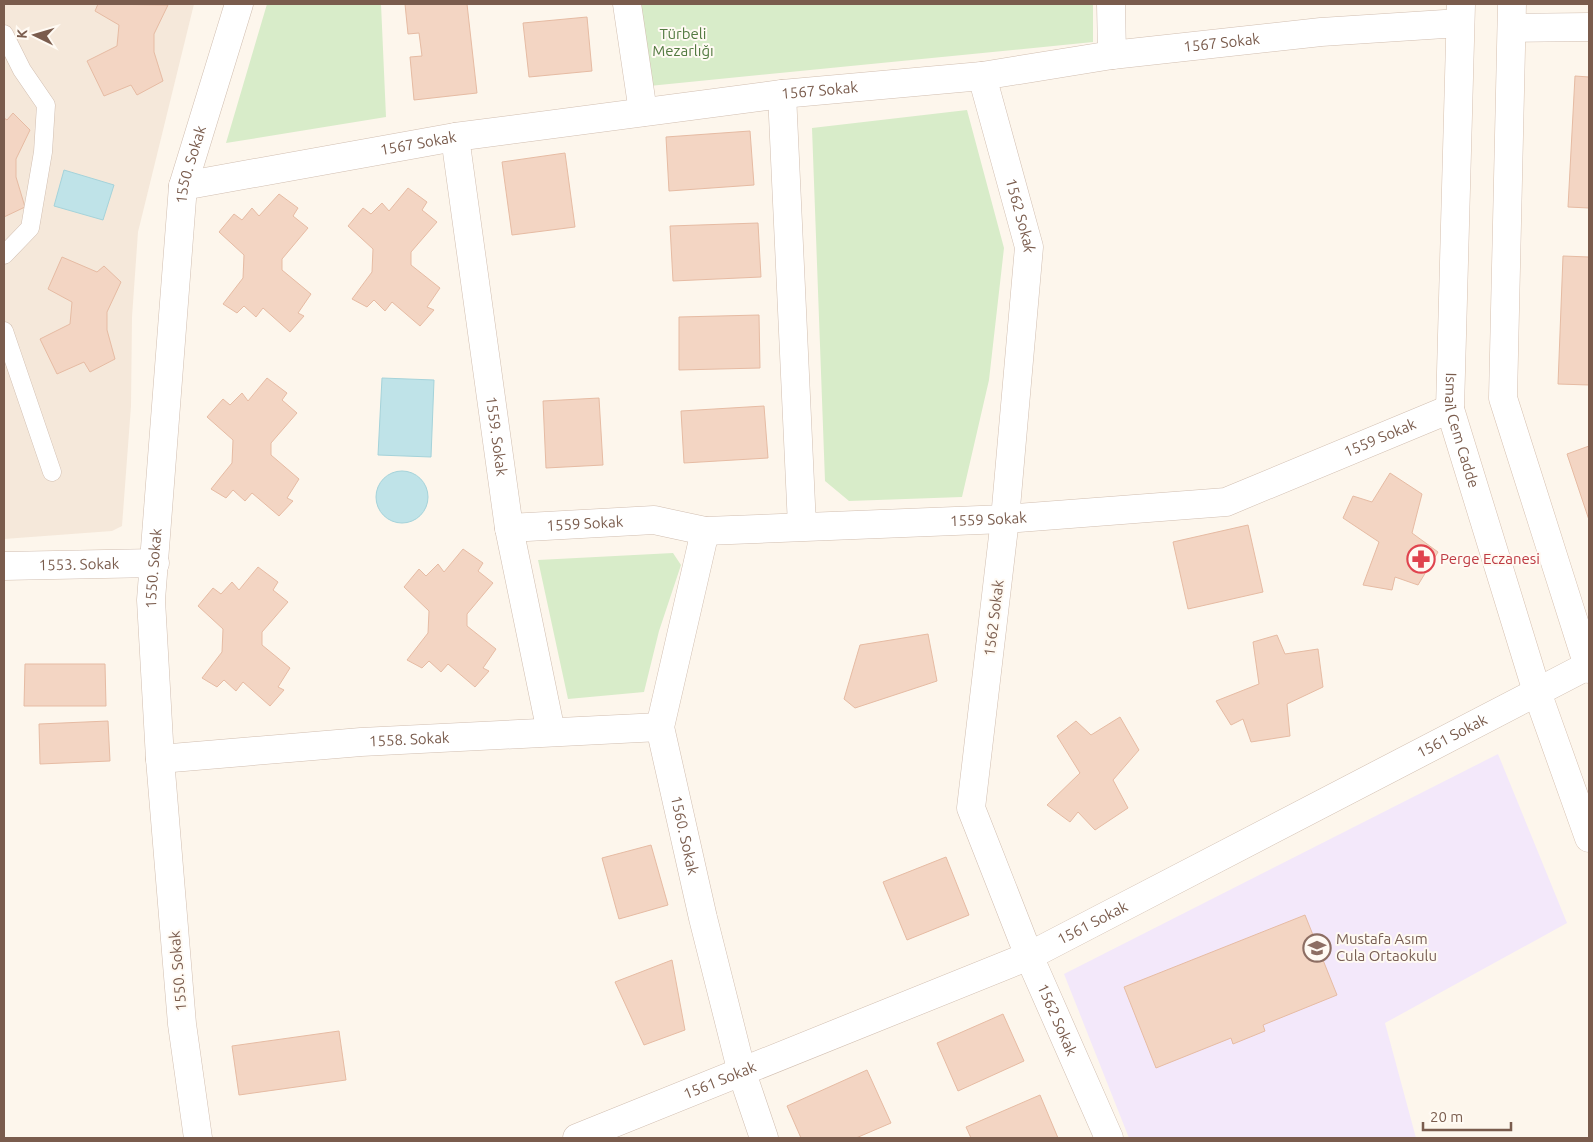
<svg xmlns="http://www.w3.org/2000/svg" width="1593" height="1142" font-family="Ubuntu,sans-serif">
	<rect width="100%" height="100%" fill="#fdf6ec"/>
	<path fill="#f5e8da" d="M4,4h190l-56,228 -6,85 -1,89 -9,120 -10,5 -108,8z"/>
	<path fill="#f3e8fa" d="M1498,754l69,169 -182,100 31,115h-287l-65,-164z"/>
	<path fill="#d8ecc9" d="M267,4h114l5,113 -160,26z
		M638,4h455v38l-444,44z
		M967,110l37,138 -15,132 -27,117 -113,4 -24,-20 -13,-353z
		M673,553l8,12 -22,66 -15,61 -76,7 -30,-139z"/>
	<path fill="#bfe3e8" stroke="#a5d3da" d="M64,170l50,15 -11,35 -49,-14z
		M382,378l52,2 -3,77 -53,-2z
		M376 497a26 26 0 1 1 52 0a26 26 0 1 1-52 0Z"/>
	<path fill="#f3d5c3" stroke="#e6bba3" d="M98,4l70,1 -14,29v18l9,29 -26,14 -6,-10 -27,11 -17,-35 30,-15 2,-21 -24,-14z
		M405,4h62l10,89 -63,7 -4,-43 12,-1 -3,-23 -11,1z
		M587,17l5,54 -63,6 -6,-54z
		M1575,76l14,1v131l-21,-1z
		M13,113l17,17 -14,29v18l9,30 -21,10v-99l3,2z
		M750,131l4,54 -85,6 -3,-54z
		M565,153l10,74 -63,8 -10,-73z
		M408,188l19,14 -5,8 15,12 -26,30v13l29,23 -13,19 7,3 -14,16 -28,-24 -7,9 -11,-11 -7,7 -15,-8 20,-27 1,-23 -25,-23 15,-18 8,6 11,-11 7,8z
		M279,194l19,14 -5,8 15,12 -26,31v11l29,24 -13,19 6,3 -14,16 -27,-24 -7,9 -12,-11 -7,7 -14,-9 20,-26 1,-23 -25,-23 15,-18 8,6 10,-12 7,8z
		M758,223l3,54 -88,4 -3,-55z
		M1563,256l26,1v128l-31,-1z
		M62,257l35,15 7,-6 17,16 -14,30v18l8,29 -25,13 -6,-10 -27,12 -17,-35 30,-15 2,-22 -24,-13z
		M759,315l1,53 -81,2v-53z
		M267,378l20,15 -5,7 15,13 -26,30v12l28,24 -12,19 6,3 -14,15 -27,-23 -7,8 -12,-11 -7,8 -15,-9 21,-26 1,-23 -26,-23 16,-18 7,6 12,-12 6,8z
		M599,398l4,67 -57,3 -3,-67z
		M764,406l4,52 -84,5 -3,-52z
		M1589,446v74l-22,-66z
		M1390,473l32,21 -10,39 26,19 -20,33 -23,-8 -3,13 -29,-5 16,-43 -36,-24 10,-22 19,6z
		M1248,525l15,67 -75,17 -15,-67z
		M463,549l20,14 -5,8 15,12 -26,31v12l29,23 -13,19 6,3 -14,16 -27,-23 -7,8 -12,-11 -7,7 -15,-8 21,-27 1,-22 -25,-24 15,-18 7,7 12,-12 6,8z
		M258,567l20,15 -5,8 15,12 -26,30v13l28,23 -12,19 6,3 -14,16 -27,-24 -7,9 -12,-11 -7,7 -15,-9 20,-26 1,-23 -25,-23 15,-18 8,6 11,-12 7,8z
		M928,634l9,47 -82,27 -11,-9 16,-54z
		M1277,635l8,19 33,-5 5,38 -36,17 3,32 -39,6 -8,-23 -12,6 -15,-24 43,-17 -6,-42z
		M25,664h80l1,42h-82z
		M1120,717l19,33 -26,30 15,28 -33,22 -17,-18 -8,10 -23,-17 33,-32 -23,-37 19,-15 15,14z
		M108,721l2,40 -70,3 -1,-40z
		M651,845l17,60 -49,14 -17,-61z
		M946,857l23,58 -62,25 -24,-58z
		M1305,915l32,80 -74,30 2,6 -32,13 -2,-6 -75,30 -32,-81z
		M672,960l13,70 -41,15 -29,-63z
		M1003,1014l21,47 -66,30 -21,-48z
		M339,1031l7,49 -107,15 -7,-49z
		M867,1070l24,53 -35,15h-55l-14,-32z
		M1040,1095l18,43h-87l-5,-11z"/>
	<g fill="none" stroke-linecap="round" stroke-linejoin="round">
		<g stroke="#d1beb0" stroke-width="19">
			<path id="service" d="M4,34l18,36 24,35 -3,47 -13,76 -26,27
				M4,331l48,141"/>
		</g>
		<g stroke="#d1beb0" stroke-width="29">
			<g id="minor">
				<path d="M627,4l16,108"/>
				<path d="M1111,4l1,51"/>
				<path d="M1512,28l77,-1"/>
				<path id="s1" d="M982,76l47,171 -24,272 -34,289 58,148 80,182"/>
				<path d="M782,94l20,432"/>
				<path id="s2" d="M455,137l54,391 42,204"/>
				<path id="s3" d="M183,186l272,-49 327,-43 200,-18 130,-21 209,-23 139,-9"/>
				<path id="s4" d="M509,528l145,-8 51,11 300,-12 221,-17 224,-93"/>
				<path id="s5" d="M705,531l-45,196 43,191 39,155 22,65"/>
				<path id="s6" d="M4,566l151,-3"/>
				<path id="s7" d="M160,759l201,-17 299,-15"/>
				<path id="s8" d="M198,1138l-16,-114 -22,-265 -9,-159 32,-414 56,-182"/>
				<path id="s9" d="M577,1138l452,-182 560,-291"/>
			</g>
		</g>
		<g stroke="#d6c0b0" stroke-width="29">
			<g id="secondary">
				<path id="s10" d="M1461,4l-11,405 87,283 52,146"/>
				<path d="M1512,4l-9,394 86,271"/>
			</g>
		</g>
		<use href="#service" stroke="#fff" stroke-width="18"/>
		<use href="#minor" stroke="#fff" stroke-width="28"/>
		<use href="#secondary" stroke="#fff" stroke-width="28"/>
	</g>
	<defs>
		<g id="pharmacy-ring" transform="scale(1.4375)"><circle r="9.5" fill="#fffaf3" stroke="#e0444e" stroke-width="1.5"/><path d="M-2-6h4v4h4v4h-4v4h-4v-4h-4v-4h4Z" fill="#e0444e"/></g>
		<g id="school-ring" transform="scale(1.4375)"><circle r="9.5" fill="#fffaf3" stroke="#8d6e63" stroke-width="1.5"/><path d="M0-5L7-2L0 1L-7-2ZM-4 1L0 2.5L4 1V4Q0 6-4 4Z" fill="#8d6e63"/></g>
	</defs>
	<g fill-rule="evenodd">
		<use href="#pharmacy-ring" x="1421" y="559"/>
		<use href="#school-ring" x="1317" y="948"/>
	</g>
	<g text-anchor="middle" stroke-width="4" stroke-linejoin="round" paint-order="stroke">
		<g font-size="15" fill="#537a41" stroke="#fffaf3">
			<text x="683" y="39">Türbeli<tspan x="683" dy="17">Mezarlığı</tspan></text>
		</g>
		<g font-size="15" fill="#7a5c4d" stroke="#fffaf3">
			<text dy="5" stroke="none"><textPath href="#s3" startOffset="1049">1567 Sokak</textPath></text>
			<text dy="5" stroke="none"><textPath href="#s3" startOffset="644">1567 Sokak</textPath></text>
			<text dy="5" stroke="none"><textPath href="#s3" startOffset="239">1567 Sokak</textPath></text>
			<text dy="5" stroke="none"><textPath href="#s8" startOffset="978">1550. Sokak</textPath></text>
			<text dy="5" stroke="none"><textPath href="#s1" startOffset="145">1562 Sokak</textPath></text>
			<text dy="5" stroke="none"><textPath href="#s10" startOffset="428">Ismail Cem Cadde</textPath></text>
			<text dy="5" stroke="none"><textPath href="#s2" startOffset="302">1559. Sokak</textPath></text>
			<text dy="5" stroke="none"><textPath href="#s4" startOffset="886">1559 Sokak</textPath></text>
			<text dy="5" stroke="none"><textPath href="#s4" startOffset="481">1559 Sokak</textPath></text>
			<text dy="5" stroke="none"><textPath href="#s4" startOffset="76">1559 Sokak</textPath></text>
			<text dy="5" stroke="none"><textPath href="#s6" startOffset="75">1553. Sokak</textPath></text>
			<text dy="5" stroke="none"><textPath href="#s8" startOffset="572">1550. Sokak</textPath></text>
			<text transform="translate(994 618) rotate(-83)" y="5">1562 Sokak</text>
			<text dy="5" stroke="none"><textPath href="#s9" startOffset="964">1561 Sokak</textPath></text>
			<text dy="5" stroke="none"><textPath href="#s7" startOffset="250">1558. Sokak</textPath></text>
			<text dy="5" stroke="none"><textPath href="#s5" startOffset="312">1560. Sokak</textPath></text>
			<text dy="5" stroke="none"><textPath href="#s9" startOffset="559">1561 Sokak</textPath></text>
			<text transform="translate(178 971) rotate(-95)" y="5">1550. Sokak</text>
			<text dy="5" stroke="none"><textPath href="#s1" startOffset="970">1562 Sokak</textPath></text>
			<text dy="5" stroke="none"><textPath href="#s9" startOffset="154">1561 Sokak</textPath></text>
		</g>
		<g font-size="15" fill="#be3a42" stroke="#fffaf3" text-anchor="start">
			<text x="1440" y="564">Perge Eczanesi</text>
		</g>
		<g font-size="15" fill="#785e54" stroke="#fffaf3" text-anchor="start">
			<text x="1336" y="944">Mustafa Asım<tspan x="1336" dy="17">Cula Ortaokulu</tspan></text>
		</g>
	</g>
	<rect width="1593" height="1142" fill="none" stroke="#7a5c4d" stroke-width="10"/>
	<g transform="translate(35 35) rotate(275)" stroke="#fffaf3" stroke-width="4" paint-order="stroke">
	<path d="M0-4L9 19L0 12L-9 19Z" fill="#7a5c4d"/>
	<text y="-8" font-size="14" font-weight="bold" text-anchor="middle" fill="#7a5c4d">K</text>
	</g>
	<path d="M1423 1122v8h88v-8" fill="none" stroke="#7a5c4d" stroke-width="2.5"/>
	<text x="1430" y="1122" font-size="15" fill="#7a5c4d" stroke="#fffaf3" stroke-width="4" paint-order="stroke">20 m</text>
</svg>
